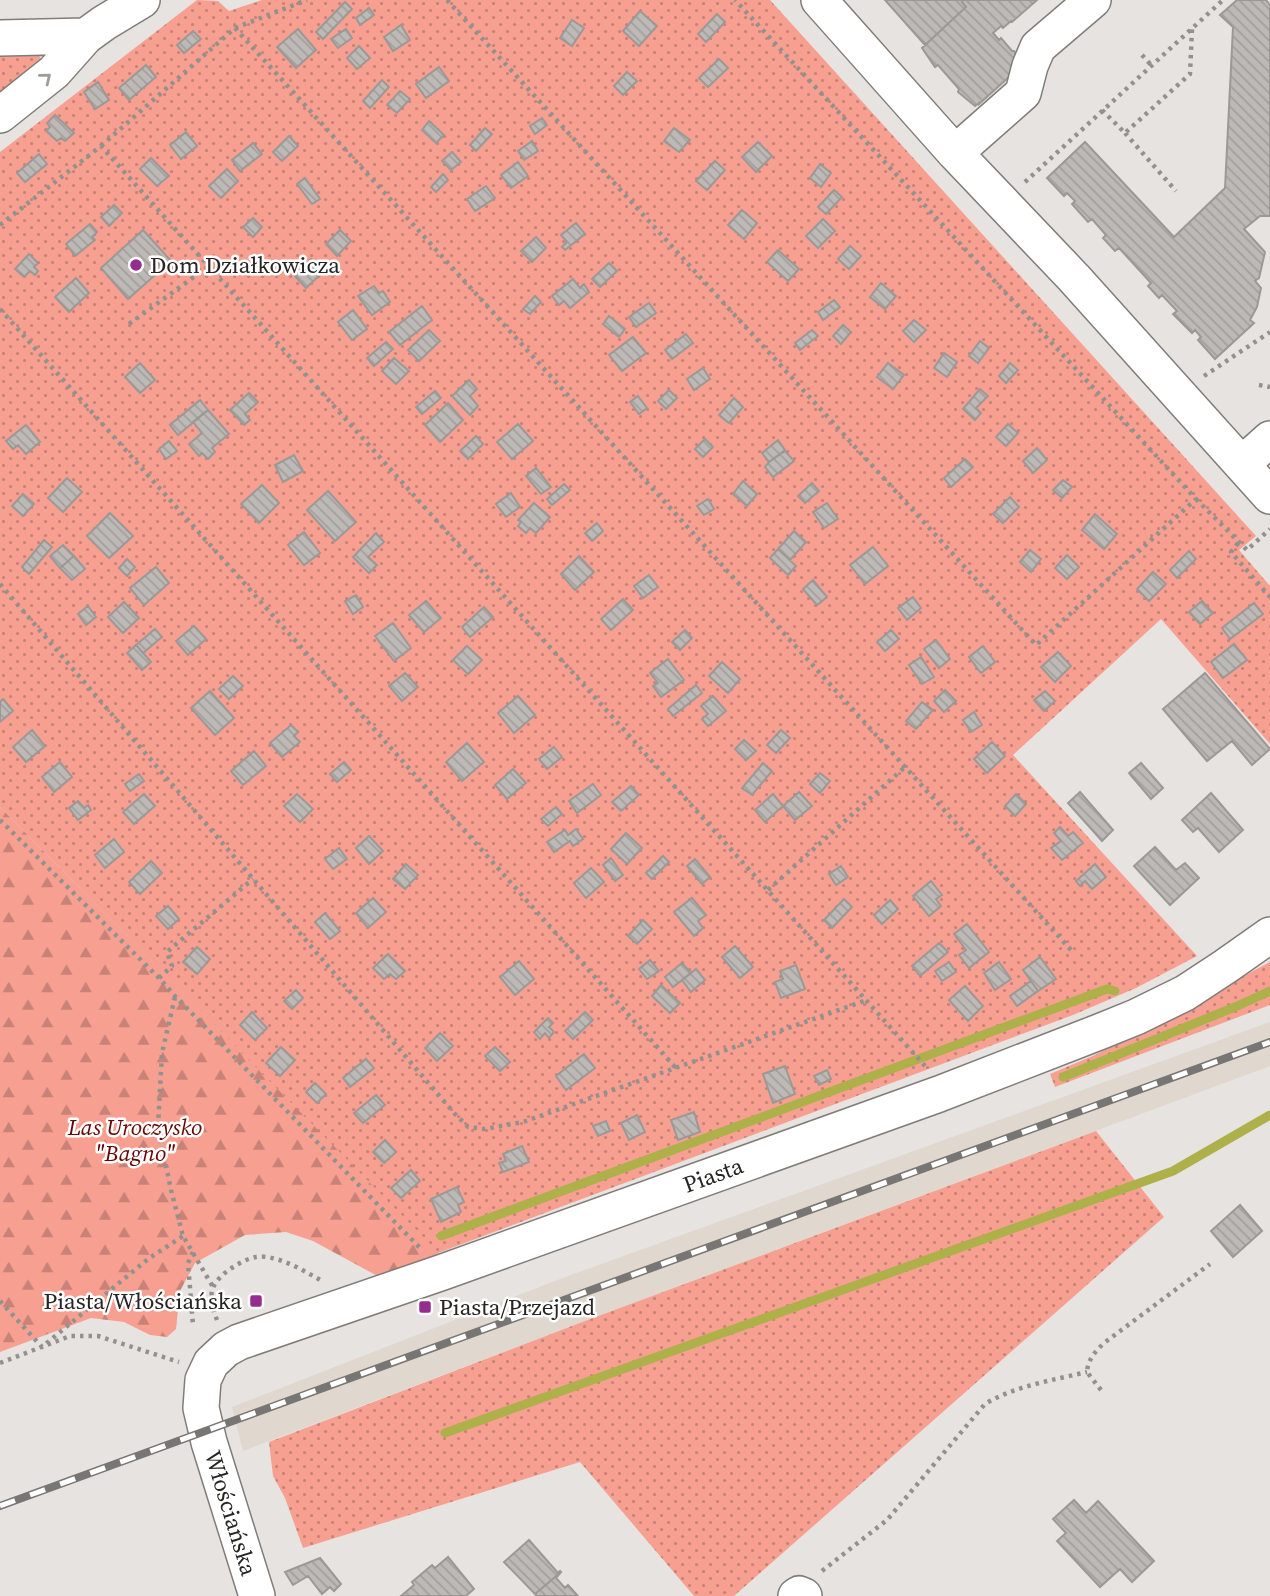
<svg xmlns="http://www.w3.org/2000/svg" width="1270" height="1596" font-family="'Source Serif 4',serif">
	<defs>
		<pattern id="grass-dots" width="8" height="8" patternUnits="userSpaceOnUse" patternTransform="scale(1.75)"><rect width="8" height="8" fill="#f7a092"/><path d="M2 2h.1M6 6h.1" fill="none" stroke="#c88277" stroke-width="1.8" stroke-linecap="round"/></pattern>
		<pattern id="forest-firs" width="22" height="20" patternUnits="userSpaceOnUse" patternTransform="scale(1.75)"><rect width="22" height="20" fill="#f7a092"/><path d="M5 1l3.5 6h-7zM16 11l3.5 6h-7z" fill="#c88277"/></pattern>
		<pattern id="building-back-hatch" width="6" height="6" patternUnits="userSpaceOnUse" patternTransform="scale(1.75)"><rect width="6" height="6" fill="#bdb9b6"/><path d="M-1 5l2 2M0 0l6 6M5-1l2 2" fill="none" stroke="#a29f9c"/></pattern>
	</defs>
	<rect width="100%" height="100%" fill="#e7e3e0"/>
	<path fill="#e0d7ce" d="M1270,1022v44l-685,255 -342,130 -11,-44 328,-128z"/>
	<path fill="url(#grass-dots)" d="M197,0l21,1 11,10 33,-11h508l486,536 -17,14 31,36v158l-109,-125 -148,136 184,201 -61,32 -63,27 -635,238 -438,-446v-655z
		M0,56h39l3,4 -37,31 -5,1z
		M1270,962v43l-215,82 -5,-13 45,-19z
		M1096,1131l68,86 -430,379h-40l-114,-134 -277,86 -18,-50 -12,-22 -4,-34 316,-121z"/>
	<path fill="url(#forest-firs)" d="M0,807l439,446 -56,26 -70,-38 -27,-9 -41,3 -50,28 -15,28 -4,38 -9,8 -17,-2 -26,-13 -33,-4 -91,34z"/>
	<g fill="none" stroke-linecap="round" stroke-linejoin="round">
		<path stroke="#aeb049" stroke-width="9" d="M1063,1077l172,-70 35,-16
			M441,1236l666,-247 8,2
			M445,1433l728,-262 97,-56"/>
	</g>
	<path fill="url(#building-back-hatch)" stroke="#9c9896" stroke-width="2" d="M885,0h78l-1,2 4,5 -41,38z
		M963,0h74l-25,22 -1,-1 -8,7 -2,-2 -8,7 6,7 2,-2 11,13h2l8,12 -3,5 -40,36v-1l-4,3 -17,-14 1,-3 -21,-24 -3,2 -13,-19 44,-41 -4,-5z
		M1237,0h29l4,5v211h-10l-16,13 21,23 -6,26 -4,3 6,7 -4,19 -7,13 4,3 -39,36 -17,-19 3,-3 -6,-7 -3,3 -19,-19 4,-3 -15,-16 -3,3 -11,-12 3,-3 -32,-35 -4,3 -12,-13 3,-3 -14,-16 -4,3 -16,-18 3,-3 -8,-8 -3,3 -17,-18 38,-36 89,95 51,-49 8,-161 -13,-12z
		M345,2l7,7 -29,30 -7,-7z
		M369,8l5,7 -14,10 -4,-7z
		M640,11l17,15 -18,20 -16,-15z
		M717,14l8,8 -19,20 -8,-8z
		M572,20l12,8 -12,18 -12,-8z
		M401,25l9,15 -17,11 -9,-14z
		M298,29l18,21 -20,18 -19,-21z
		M346,29l6,9 -14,10 -7,-9z
		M193,31l8,8 -17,14 -7,-8z
		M359,46l11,12 -13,11 -10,-11z
		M719,59l9,9 -20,19 -9,-9z
		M146,65l10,12 -27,23 -10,-12z
		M439,67l10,14 -23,17 -10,-14z
		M627,72l10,9 -14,14 -9,-9z
		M382,80l7,7 -19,21 -7,-7z
		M98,82l11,18 -14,9 -11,-17z
		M400,91l10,8 -13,14 -10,-8z
		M55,115l19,18 -9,8 -4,-3 -4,3 -11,-10 4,-4 -3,-4z
		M542,118l5,7 -12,9 -5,-8z
		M429,121l15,14 -8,8 -14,-13z
		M485,128l7,6 -16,17 -6,-6z
		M674,128l16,12 -11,12 -15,-11z
		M186,132l11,14 -16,13 -11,-14z
		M289,136l9,10 -16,15 -9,-9z
		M532,141l6,10 -14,9 -6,-9z
		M758,142l14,14 -16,16 -14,-15z
		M253,143l9,11 -22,17 -8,-11z
		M452,152l9,10 -10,8 -9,-9z
		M39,154l8,10 -22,18 -8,-9z
		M151,158l18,18 -12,10 -17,-17z
		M715,161l10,9 -18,20 -11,-9z
		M518,162l10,14 -17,12 -10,-13z
		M820,164l11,9 -10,14 -11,-9z
		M227,169l11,12 -17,17 -12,-12z
		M443,174l5,6 -12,12 -5,-5z
		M305,178l15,21 -8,5 -15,-20z
		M486,186l9,12 -20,13 -8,-12z
		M834,190l8,7 -16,17 -8,-7z
		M114,205l8,8 -13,13 -8,-9z
		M742,210l15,13 -13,16 -16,-14z
		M253,218l9,9 -9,10 -10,-10z
		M823,219l12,12 -17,17 -12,-12z
		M576,223l9,11 -20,16 -3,-3 5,-5 -6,-7z
		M90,224l7,8 -5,5 3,3 -20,16 -9,-12z
		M143,230l28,31 -43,38 -27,-31z
		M340,230l11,11 -14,15 -11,-12z
		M536,237l10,11 -14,14 -11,-11z
		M850,246l11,10 -12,13 -11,-10z
		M778,250l21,19 -11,12 -21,-19z
		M29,254l9,9 -4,4 4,4 -3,4 -5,-4 -6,6 -9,-8z
		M311,259l13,12 -18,17 -12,-13z
		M609,263l8,8 -17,16 -8,-8z
		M76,278l13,15 -20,19 -14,-15z
		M573,279l7,9 4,-4 5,8 -19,16 -6,-7 -5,4 -7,-9z
		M881,283l15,13 -11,13 -15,-12z
		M374,286l5,7 4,-2 7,11 -18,13 -14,-19z
		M535,296l6,6 -11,12 -7,-5z
		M834,300l6,7 -17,13 -5,-8z
		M649,303l7,10 -20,14 -7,-10z
		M422,306l10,14 -32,25 -11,-13z
		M353,310l14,19 -15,11 -14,-18z
		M609,316l16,13 -6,8 -16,-13z
		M914,320l12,10 -12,12 -11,-11z
		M843,325l8,7 -10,12 -8,-8z
		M429,330l11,11 -21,20 -11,-11z
		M812,330l6,6 -18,14 -5,-7z
		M686,334l7,9 -21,16 -7,-9z
		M633,337l13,16 -24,18 -13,-16z
		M980,341l9,7 -11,15 -9,-7z
		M386,342l7,7 -19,17 -7,-8z
		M944,353l13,9 -10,15 -13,-9z
		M394,358l15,13 -13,13 -14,-13z
		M140,363l15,17 -15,13 -15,-16z
		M888,363l16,12 -11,14 -16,-12z
		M1010,363l8,7 -12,13 -7,-7z
		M703,368l7,11 -16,11 -7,-11z
		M469,380l8,9 -7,7 8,10 -8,9 -18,-19z
		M980,389l8,7 -12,12 5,5 -6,7 -12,-11z
		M669,390l8,8 -11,11 -8,-8z
		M435,391l6,7 -19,16 -6,-7z
		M249,393l9,9 -13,12 5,6 -6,5 -14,-15z
		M638,396l9,12 -8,6 -9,-12z
		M734,398l9,9 -14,16 -10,-8z
		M200,400l8,10 -30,25 -8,-10z
		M448,403l15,17 -23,22 -15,-17z
		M208,410l21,24 -17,14 3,4 -7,7 -6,-6 -3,3 -10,-12 13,-11 -9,-11z
		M518,424l15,17 -21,18 -15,-17z
		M1008,424l10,9 -12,13 -10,-9z
		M26,425l14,17 -14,12 -8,-9 -5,4 -7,-8z
		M476,436l7,8 -15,15 -8,-8z
		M705,439l8,8 -10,10 -8,-8z
		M778,440l7,10 -16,12 -7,-9z
		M169,441l8,10 -11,8 -7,-10z
		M1037,448l10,12 -14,13 -10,-12z
		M785,451l9,10 -21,16 -8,-10 4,-5z
		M294,455l9,16 -20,11 -8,-17z
		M965,459l8,8 -22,20 -7,-9z
		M536,468l15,19 -10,7 -15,-18z
		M67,478l15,14 -19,20 -15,-14z
		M1063,480l9,7 -10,11 -9,-8z
		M743,481l14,13 -10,12 -14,-12z
		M812,483l7,8 -14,12 -7,-7z
		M564,484l6,6 -18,15 -5,-6z
		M262,485l17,18 -20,20 -18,-19z
		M328,491l28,31 -21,19 -28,-31z
		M511,493l9,14 -14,10 -10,-13z
		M23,494l11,10 -11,12 -11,-10z
		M1010,497l9,10 -16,16 -10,-9z
		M708,499l6,10 -10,6 -7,-9z
		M534,503l16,14 -14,16 -6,-5 -4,5 -8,-7 3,-4 -3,-2z
		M827,503l11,16 -14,9 -11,-16z
		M110,513l23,23 -24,22 -22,-22z
		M1095,514l22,20 -13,15 -22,-19z
		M597,523l6,8 -11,10 -7,-8z
		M794,531l12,11 -16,18 -12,-11z
		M304,532l16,21 -16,12 -16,-20z
		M376,533l8,9 -16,15 9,8 -8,8 -16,-16z
		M44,540l8,7 -23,27 -7,-7z
		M63,545l11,11 -14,12 -10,-12z
		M873,547l15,19 -23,18 -15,-19z
		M778,549l18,17 -8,9 -18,-17z
		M1030,550l11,9 -10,13 -11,-10z
		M1189,551l7,8 -19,19 -7,-8z
		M1067,555l12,12 -12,12 -12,-11z
		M74,556l11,13 -13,11 -12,-12z
		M579,556l15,16 -19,18 -14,-16z
		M127,559l8,8 -8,9 -8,-8z
		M156,567l13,16 -25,22 -14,-17z
		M1153,572l13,12 -17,17 -12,-12z
		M649,575l9,12 -15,11 -9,-12z
		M813,580l14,17 -10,8 -14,-16z
		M356,595l7,12 -10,7 -8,-13z
		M913,597l8,11 -14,12 -9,-12z
		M623,599l10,11 -22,20 -10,-11z
		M426,601l15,17 -17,14 -15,-17z
		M1202,601l11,12 -13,11 -11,-12z
		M124,602l15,16 -16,15 -15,-16z
		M1254,603l9,11 -33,25 -8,-11z
		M88,606l8,11 -10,8 -8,-11z
		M484,607l9,10 -23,20 -8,-10z
		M393,623l18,25 -17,13 -19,-25z
		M194,626l12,13 -18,16 -12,-14z
		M155,629l7,8 -19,16 -7,-8z
		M685,630l7,8 -12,12 -8,-8z
		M891,630l8,9 -14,12 -8,-9z
		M936,640l14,19 -11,9 -15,-19z
		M1234,644l13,16 -24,18 -12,-16z
		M136,645l15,17 -9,8 -15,-17z
		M467,646l15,14 -14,14 -15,-14z
		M983,646l12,16 -14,11 -12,-16z
		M1058,652l13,14 -16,16 -14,-15z
		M921,657l13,20 -12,7 -13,-19z
		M668,659l16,21 -23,17 -8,-11 5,-3 -8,-10z
		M722,662l18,17 -12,14 -19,-17z
		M405,673l13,14 -16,14 -13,-15z
		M1205,673l65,76 -18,16 -20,-24 -25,20 -44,-52z
		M233,676l10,10 -14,13 -10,-10z
		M696,685l6,8 -29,23 -5,-7z
		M945,690l11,11 -12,11 -10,-11z
		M210,691l24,27 -19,17 -24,-27z
		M1045,691l10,10 -11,10 -10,-11z
		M518,696l17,19 -21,18 -16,-20z
		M713,696l13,15 -18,15 -6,-7 6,-5 -7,-8z
		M3,699l10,12 -13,11v-20z
		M922,702l11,8 -17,19 -10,-8z
		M974,712l8,13 -11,7 -8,-12z
		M291,725l7,7 -4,4 6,6 -18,15 -12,-14z
		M32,730l13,16 -19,16 -13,-15z
		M781,730l9,8 -14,15 -9,-8z
		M744,740l12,11 -10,9 -11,-11z
		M992,742l13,14 -18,17 -13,-14z
		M467,743l17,19 -22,19 -16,-19z
		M554,747l8,10 -15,12 -8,-10z
		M254,751l12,15 -23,19 -12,-14z
		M60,762l12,15 -18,15 -12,-15z
		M344,762l7,8 -14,12 -7,-8z
		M763,763l9,8 -20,24 -10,-7z
		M1141,763l22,25 -12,11 -22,-26z
		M513,769l13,14 -19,16 -12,-14z
		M820,773l10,8 -10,12 -10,-9z
		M139,774l5,7 -14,10 -5,-7z
		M593,784l8,11 -24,18 -8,-12z
		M631,786l8,9 -18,16 -9,-9z
		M799,792l13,14 -17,14 -12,-14z
		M1080,792l33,38 -11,11 -34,-38z
		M1211,793l32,37 -24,22 -21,-24 -5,4 -11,-12z
		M144,794l11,12 -21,18 -11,-12z
		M297,794l16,15 -13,13 -16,-16z
		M773,794l10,12 -18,16 -10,-12z
		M1016,794l10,10 -11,12 -10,-10z
		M78,801l6,7 4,-3 3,5 -13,10 -9,-12z
		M556,807l6,7 -14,12 -7,-7z
		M1060,827l8,9 5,-4 10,11 -21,17 -11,-12 10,-7 -7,-8z
		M576,829l7,10 -10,7 -3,-5 -16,11 -7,-10 18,-12 3,5z
		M626,833l16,15 -15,16 -16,-15z
		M369,836l14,15 -14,13 -13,-16z
		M114,839l10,13 -19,16 -10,-13z
		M1155,847l21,23 9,-7 14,15 -29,27 -36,-39z
		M339,848l8,11 -14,10 -8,-10z
		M663,856l6,6 -17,17 -6,-6z
		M611,858l12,17 -8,6 -12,-16z
		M695,859l15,18 -8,7 -15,-18z
		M151,861l11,12 -22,21 -11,-12z
		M406,864l12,11 -13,14 -12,-10z
		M1095,864l11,13 -14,12 -7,-8 -5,5 -4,-5z
		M841,866l7,11 -12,8 -7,-11z
		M591,868l13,14 -18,16 -12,-15z
		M931,881l11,14 -6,4 5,7 -12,10 -16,-20z
		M373,898l13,14 -18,16 -12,-15z
		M692,898l14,17 -8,6 5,7 -9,8 -20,-24z
		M844,899l8,8 -20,21 -8,-8z
		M890,900l8,9 -16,15 -8,-9z
		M168,906l11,13 -11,10 -12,-13z
		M325,913l15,18 -10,8 -15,-17z
		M643,920l9,9 -15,15 -9,-8z
		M967,924l22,28 -20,16 -10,-13 7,-5 -12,-16z
		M939,943l9,9 -28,24 -8,-10z
		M735,946l18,21 -13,11 -18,-21z
		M197,947l13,12 -13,15 -14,-12z
		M388,954l17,17 -9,8 -6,-5 -6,5 -11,-11z
		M1040,957l16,22 -18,12 -15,-21z
		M650,960l9,11 -12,8 -8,-10z
		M519,961l15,18 -19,16 -15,-18z
		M949,962l7,10 -14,9 -7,-10z
		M999,962l12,17 -16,11 -11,-17z
		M682,963l9,10 -18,14 -8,-10z
		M796,965l9,24 -24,9 -6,-16 8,-3 -3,-8z
		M696,969l9,11 -14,12 -9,-12z
		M1031,981l7,10 -21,15 -7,-10z
		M661,985l19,18 -10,10 -18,-17z
		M965,986l18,20 -15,15 -19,-21z
		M296,990l7,8 -11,11 -8,-8z
		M252,1012l15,16 -12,12 -15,-15z
		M585,1012l8,8 -20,19 -8,-8z
		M548,1018l5,5 -4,4 5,5 -5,6 -4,-5 -5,6 -6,-7z
		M440,1033l13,13 -16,15 -12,-13z
		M281,1047l14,13 -15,16 -14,-13z
		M495,1047l15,15 -10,9 -15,-15z
		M584,1054l11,14 -29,22 -10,-14z
		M366,1059l8,9 -24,19 -7,-9z
		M785,1066l10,28 -22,9 -10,-29z
		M827,1070l4,9 -12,6 -5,-9z
		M315,1083l11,11 -9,9 -11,-11z
		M376,1095l9,10 -22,18 -9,-10z
		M694,1112l6,20 -22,8 -7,-20z
		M637,1115l8,17 -16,8 -8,-17z
		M606,1121l4,10 -12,5 -5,-10z
		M385,1140l11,12 -12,11 -11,-11z
		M522,1146l7,16 -26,10 -4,-9 7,-2 -3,-7z
		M411,1170l9,11 -19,17 -10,-10z
		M457,1187l7,15 -6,3 3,7 -20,10 -10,-23z
		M1240,1205l22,26 -29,26 -22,-26z
		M1074,1500l12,13 12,-12 56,60 -22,21 -12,-13 -20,18 -43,-46 9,-8 -13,-14z
		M529,1540l29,33 2,-2 1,1 -26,22 -31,-32z
		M448,1557l26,32 -8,7h-65l13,-11 -2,-3 20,-17 3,3z
		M320,1558l21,26 -7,7 -4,-4 -8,7 -14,-18 -15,9 -8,-13z
		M561,1572l-5,6 9,10 3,-3 10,11h-41l-2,-2z"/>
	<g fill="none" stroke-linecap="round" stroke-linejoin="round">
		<g stroke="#807d79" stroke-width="38">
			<path id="minor" d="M819,0l136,153 119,125 196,218
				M0,38l86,-2
				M0,115l54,-43 32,-36 18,-13 38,-23
				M955,153l68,-60 7,-27 8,-19 55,-47
				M1242,464l28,-25
				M257,1596l-48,-154 -8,-34 2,-28 8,-17 15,-14 13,-7 204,-70 496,-178 160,-62 37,-15 49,-24 41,-27 44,-31
				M796,1596l3,-2 5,2"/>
		</g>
		<path stroke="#93918e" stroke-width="4.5" stroke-dasharray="3.5 5" stroke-linecap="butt" d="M447,0l589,645 160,-146 -461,-499
			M235,28l836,922
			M1142,55l9,10
			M1102,110l23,23 65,-59 2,-45
			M1125,133l51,58
			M101,146l134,-118 72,-28
			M1025,182l198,-182
			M0,225l101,-79 824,920
			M0,309l675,758
			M129,324l80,-58
			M1204,376l66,-44
			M1259,385l11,2
			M1196,499l51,51 23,-21
			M1238,543l-7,9 39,45
			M0,584l455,530 13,13 17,2 38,-7 344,-122
			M0,820l159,158 16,18 246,253
			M768,890l137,-123
			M159,978l13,-12 -5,-14 86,-73
			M175,997l-13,56 -4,73 13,64 12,46 30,51
			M193,1252l-5,11 5,62
			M0,1301l42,46 106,-88 35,-23
			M217,1320c-4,-10 -8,-21 -4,-32 4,-13 30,-29 43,-31 4,-1 12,0 16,1 18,4 34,14 50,23
			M0,1363l70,-27h28l81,26
			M1101,1390l-14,-18c1,-13 8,-20 17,-29l106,-79
			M822,1571l65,-51 98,-116c29,-18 69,-24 102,-32"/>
		<use href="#minor" stroke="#fff" stroke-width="35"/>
		<g stroke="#787674" stroke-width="8">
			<path id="rail" d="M0,1506l1270,-464"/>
		</g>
		<use href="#rail" stroke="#fff" stroke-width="5" stroke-dasharray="16" stroke-linecap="butt"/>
	</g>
	<defs><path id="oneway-chevron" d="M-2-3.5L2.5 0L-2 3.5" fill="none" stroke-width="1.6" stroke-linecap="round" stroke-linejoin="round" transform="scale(1.75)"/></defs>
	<use stroke="#9d9d9c" href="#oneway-chevron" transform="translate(46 78) rotate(-39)"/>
	<g fill="#952c90" stroke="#fff" stroke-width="2.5">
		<circle cx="136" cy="265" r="7"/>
		<rect x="249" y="1294" width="14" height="14" rx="3.5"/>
		<rect x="418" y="1300" width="14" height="14" rx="3.5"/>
	</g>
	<g text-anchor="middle" stroke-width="5" stroke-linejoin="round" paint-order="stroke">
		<g font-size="23" fill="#262523" stroke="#fff" text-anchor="start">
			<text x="150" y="273">Dom Działkowicza</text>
			<text x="242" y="1309" text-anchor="end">Piasta/Włościańska</text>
			<text x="439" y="1315">Piasta/Przejazd</text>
		</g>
		<g font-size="23" font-style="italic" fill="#650803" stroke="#fff">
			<text x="135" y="1135">Las Uroczysko<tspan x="135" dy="26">"Bagno"</tspan></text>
		</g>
		<g font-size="23" fill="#262523" stroke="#fff">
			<text transform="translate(713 1175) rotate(-20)" y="8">Piasta</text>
			<text transform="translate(231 1513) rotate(73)" y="8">Włościańska</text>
		</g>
	</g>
</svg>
